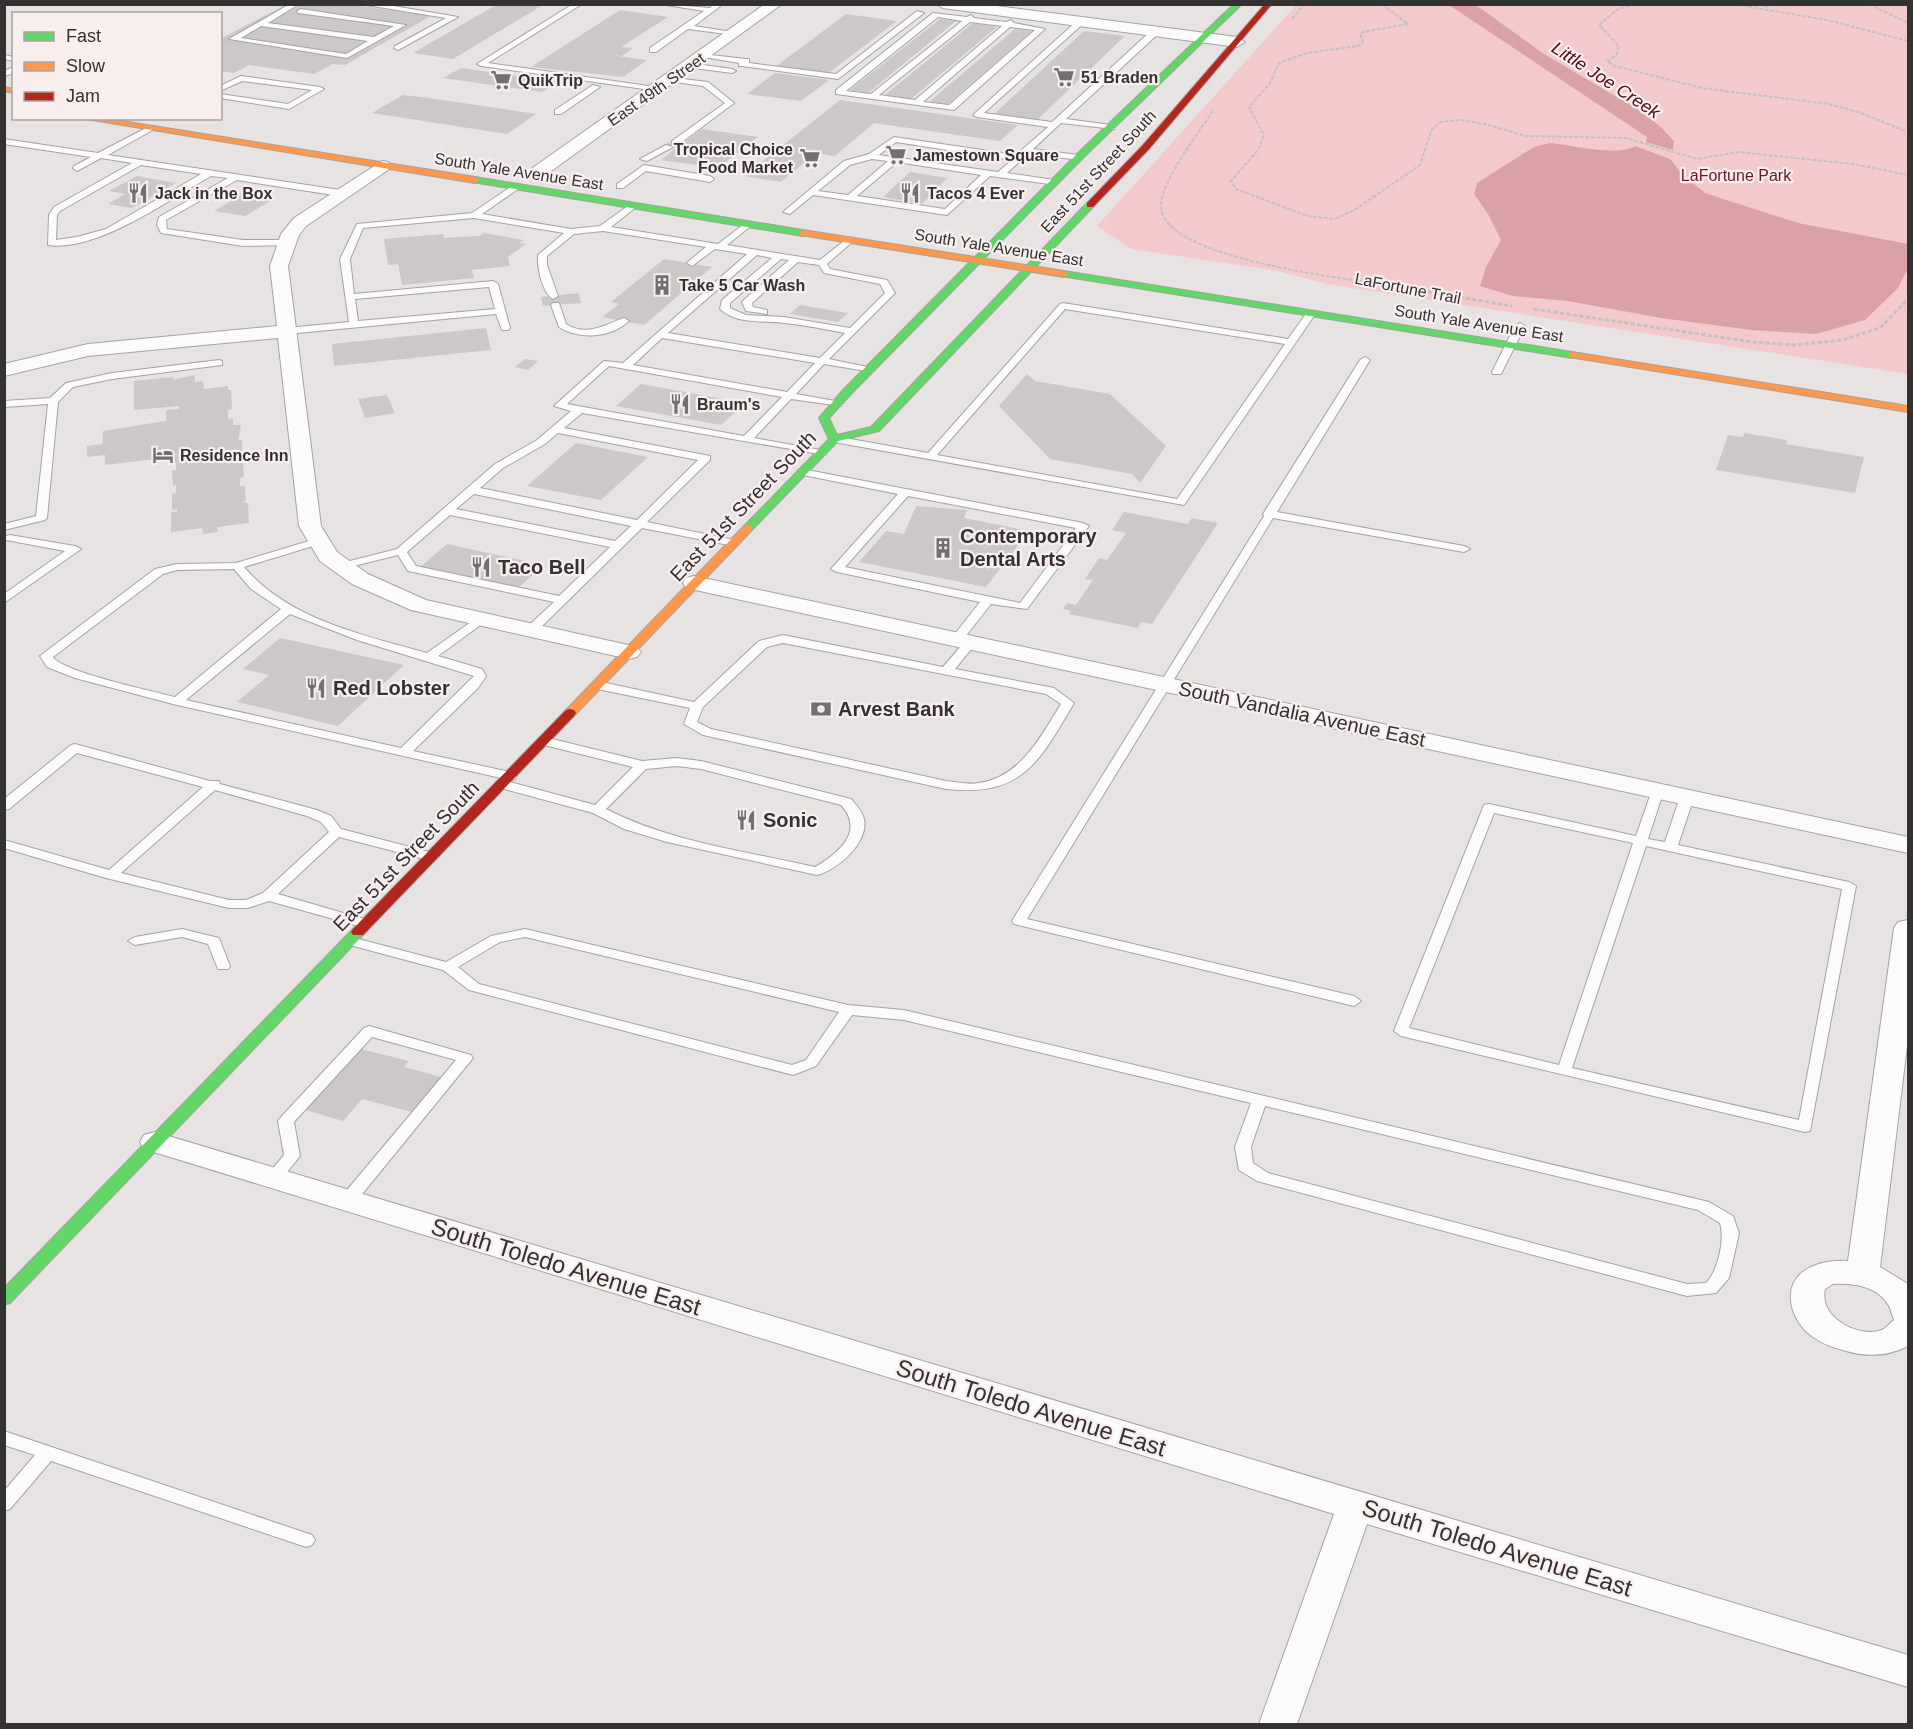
<svg xmlns="http://www.w3.org/2000/svg" width="1913" height="1729" font-family="Arial,sans-serif">
	<rect width="100%" height="100%" fill="#e8e3e3"/>
	<path fill="#f4c9cb" d="M1296,5h612v369l-581,-90 -49,-13 -147,-22 -34,-23z"/>
	<path fill="#dba2a5" d="M1449,5h25l6,3 64,46 93,55 24,18 13,14 -1,9 -27,-8 1,-5z
		M1550,143c21,2 68,14 85,3l35,13 12,15 23,19 93,30 110,21v24l-10,20 -33,32 -49,14 -65,-4 -90,-12 -93,-17 -55,-5 -33,-10 6,-19 15,-27 -13,-26 -14,-20 3,-11 57,-36z"/>
	<path fill="#ccc8c8" d="M287,4h60l84,12 -86,49 -12,-1 -19,10 -65,-9 -15,8 -14,-2v-32z
		M496,5h47l-90,54 -40,-6z
		M620,10l48,7 -47,30 12,1 -11,8 -12,-1 37,5 -24,17 -92,-10z
		M846,14l51,7 -70,53 -52,-7z
		M940,19l16,2 -88,72 -18,-3z
		M973,23l24,4 -86,72 -26,-4z
		M1015,29l17,2 -84,73 -19,-2z
		M1084,31l41,5 -89,85 -43,-6z
		M461,68l97,14 -16,10 -99,-14z
		M775,73l54,7 -28,21 -54,-7z
		M403,95l26,3 107,16 -29,20 -135,-21z
		M840,100l178,25 -18,16 -126,-18 -39,33 -19,-3 -35,29 -37,-6z
		M702,129l56,8 -40,31 -57,-8 15,-12 -14,-2 7,-4 13,2z
		M910,172l37,6 -25,26 -39,-7z
		M137,176l39,7 -44,25 -24,-4 17,-10 -16,-3z
		M241,195l31,5 -27,16 -31,-5z
		M484,233l40,7 -5,3 7,1 -18,13 2,9 -38,4 2,8 -72,7 -4,-21 -10,1 -4,-26 59,-5 1,4 35,-2z
		M664,259l48,8 -68,58 -42,-8 17,-13 -8,-2z
		M579,293l2,10 -38,3 -2,-9z
		M800,305l48,8 -10,9 -48,-8z
		M486,328l5,22 -157,16 -2,-22z
		M525,359l13,2 -10,9 -13,-3z
		M1027,374l8,7 75,13 56,52 -26,37 -8,-9 -82,-15 -51,-53z
		M195,375v7l8,-1 1,8 24,-3v4h3l1,19 -4,1v9l5,-1v7h8l-3,15h4v14h-4l1,9h4l1,14 -4,1v8h5l1,15 -4,1 6,1 1,20 -32,4 1,5 -15,2 -1,-6 -31,4v-20h6v-3l-5,1v-16l4,-1v-8l-3,1 -1,-16h4v-8h-5v-5l-66,8v-10l-18,2v-11l15,-2 1,-13 63,-10v-11l13,-1v-3l-45,4v-29l39,-4v3z
		M641,384l104,19 -24,22 -105,-19z
		M387,395l8,18 -30,5 -7,-19z
		M1744,433l43,7 -1,4 78,13 -9,36 -139,-23 12,-35 15,2z
		M576,443l72,14 -47,43 -74,-14z
		M916,506l51,4 -3,8 65,13 -43,56 -127,-25 27,-31 18,3z
		M1124,512l64,12 4,-6 26,5 -66,101 -11,-2 -3,6 -69,-14 2,-3 -8,-2 4,-6 9,2 17,-25 -8,-1 14,-21 8,2 19,-27 -14,-3z
		M447,544l96,21 -27,25 -98,-21z
		M280,638l124,27 -66,61 -101,-24 32,-27 -26,-6z
		M361,1049l48,12 -5,6 37,10 -29,35 -50,-13 -19,22 -38,-11z"/>
	<g fill="none" stroke-linecap="round" stroke-linejoin="round">
		<g stroke="#a5a2a2" stroke-width="2">
			<path id="lane" d="M290,4h9l-31,19 106,14 20,-11 -96,-13 -1,-2 4,-2 105,16 -59,33 -118,-19zM261,26l107,15 -22,13 -105,-16z
				M360,4h22l76,13 -60,33 -4,-2 1,-2 51,-28z
				M573,4h9l-94,59 167,24h3v4l-177,-25 -4,-2z
				M660,4l50,4 4,-4h9l-29,22 44,7 -4,2 -46,-6 -32,23h-6v-4l54,-37z
				M917,11l7,2 -86,66 -96,-13h-3v-3l-41,-7 4,-2 44,5h3v4l87,11z
				M933,13l34,4 4,-2 3,3 32,4 5,-2 3,3 31,6 -91,81 -118,-16v-4zM938,17l24,4 -91,73 -25,-3zM970,22l32,4 -87,74 -36,-5zM1010,27l25,3 -86,75 -26,-3z
				M1078,20l7,2 -101,91 68,9 100,-92h6v4l-92,85 45,6h3v4l-53,-6 -28,26 45,6 3,1v4l-53,-6 -21,19 47,7 3,1v4l-67,-9 -43,39 -134,-20 -23,19 -7,-2 61,-51 25,-7 25,-17 122,18 32,-28 -71,-10 -4,-2zM896,142l116,18 -14,12 -119,-17zM872,159l16,2 -40,34 -30,-4 32,-26zM897,162l84,13 -36,34 -88,-13z
				M4,55l10,2v4l-10,-2z
				M689,63l43,6 4,2 -4,2 -46,-6v-4z
				M11,68h3v5l-10,3v-5z
				M241,76l79,11 4,2 -35,20 -69,-11v-4l68,10 24,-14 -70,-9 -22,10v-5z
				M666,77l42,5 26,21 -56,42h-6v-4l53,-38 -22,-17 -34,-5 -4,-2z
				M593,85l7,2 -39,27h-6v-4z
				M148,127l4,2 -1,2 -43,24 232,35 4,3 -4,3 -103,-16 -71,40 1,9 76,11h48l2,2 -5,3 -45,1 -82,-13 -4,-8 2,-8 69,-39 -17,-2c-43,24 -113,76 -163,69l1,-30 5,-8 78,-44 -31,-5 -24,13 -4,-3 1,-2 17,-9 -87,-13v-5l94,14zM141,165l60,9 -95,55 -29,8 -21,3 1,-25 3,-4z
				M666,145l7,2 -26,14 -7,-2z
				M644,165l66,11 4,3 -4,3 -64,-11 -23,17h-6v-4z
				M515,184l3,1v4l-36,25 89,15 29,-3 32,-23 3,1v4l-24,19 107,17 30,-23 4,3 -1,2 -24,19 93,15 29,-23 5,3 -2,2 -25,22 3,5 57,11 8,13 -66,66 43,9v4l-48,-8 -28,30 45,8v4l-50,-7 -37,39 67,12 5,3 -1,2 -243,-42 -18,15 146,28v4l-63,62 87,18 6,3 -6,3 -92,-18 -107,105h-8l-2,-3 2,-3 27,-25 -146,-31 -10,-16 -56,14 -6,-3 2,-2 59,-15 98,-85 42,-24 34,-29 -17,-5 50,-45 19,2 124,-109 -32,-5 -23,17 -5,-3 2,-2 17,-14 -103,-16 -29,3 -27,22v9l11,31 -5,3c-11,-6 -16,-32 -15,-44l26,-22 -90,-15 -111,10 -13,31 4,35 139,-13 5,3 12,44 -2,2h-6l-6,-16 -209,20 -5,-3 5,-3 62,-6 -9,-63 17,-35 115,-11zM757,255l15,3 -50,42 -2,9c17,16 43,11 64,14 20,2 40,6 61,10l-25,25 -152,-25zM781,259l8,1 -45,40 -2,2 4,9 21,3v-4l-14,-3 -1,-4 46,-41 21,3 5,8 56,11 5,9 -35,35 -66,-11 -38,-2 -16,-7v-5zM489,287l6,22 -137,12 -3,-22zM662,338l153,25 -28,29 -154,-27zM609,366l173,31 -38,39 -177,-32zM558,433l140,27 -61,60 -157,-32 23,-20 42,-24zM474,494l157,32 -16,15 -159,-32zM450,515l160,32 -51,49 -143,-30 -9,-14z
				M553,303h6l7,21c21,13 38,1 58,-6l5,3c-18,17 -50,19 -70,6l-8,-22z
				M1063,303l225,36 20,-28 8,2 -132,192 -350,-63 -5,-3 5,-3 94,17 132,-149zM1065,309l220,35 -108,155 -240,-44z
				M1520,323l5,3 -24,48h-8l-1,-2 23,-46z
				M1365,357l5,3 -93,152 187,34 6,3 -6,3 -191,-34 -246,401 327,77 7,5 -7,5 -340,-82 -2,-3 252,-405 -1,-2 97,-154z
				M219,360l3,1v4l-110,14 -39,8 -15,15 -11,116 -2,2 -41,10v-6l32,-8 12,-112 -44,3v-6l46,-3 16,-15 46,-10z
				M802,469l281,54 6,3 -62,83 -36,-5 -30,38 -4,1 -6,-4 29,-37 -143,-30 -6,-3 67,-75 -100,-20v-4zM908,496l168,32 -56,75 -175,-36z
				M10,535l65,11 6,3 -77,54v-9l61,-43 -59,-11v-4z
				M319,538l6,3 -2,2 -79,24c45,53 120,68 183,86l51,-36h8l2,2 -2,2 -48,35 44,13 4,7 -8,12 -65,63 102,22 1,3 -1,3 -5,1 -337,-76 -98,-26 -28,-11 -7,-11 115,-87 22,-5 59,-1zM234,569l17,20 30,20 -106,88c-22,-6 -113,-25 -122,-40l110,-83 14,-4zM290,614l67,26 117,36 -73,72 -215,-48z
				M783,635l160,32 24,-28 4,-1 6,4 -22,27 99,19 20,15c-35,59 -51,94 -128,86l-243,-54 -19,-11 6,-16 -93,-19 -6,-4 6,-4 97,21 65,-61zM783,643l263,51 15,10c-20,32 -40,73 -82,79 -11,2 -22,-1 -33,-2l-235,-52 -14,-7 6,-15 64,-60z
				M544,737l98,24 35,-3 24,3 150,38c5,6 11,12 13,20 5,24 -27,51 -47,56l-150,-33 -43,-13 -31,-16 -96,-26 -1,-3 1,-3 5,-1 93,25 38,-38 -93,-23 -2,-3zM677,766l24,3 140,36c24,26 -2,48 -26,62 -70,-16 -145,-25 -209,-58l40,-40z
				M75,744l135,37h9l1,3 97,26 14,6 10,13 96,25 2,3 -7,4 -93,-24 -61,57 93,27 2,3 -2,3 -5,1 -97,-27 -21,7h-19l-123,-30 -102,-30v-8l105,30 94,-83 -126,-34 -68,56 -5,1v-11l67,-54zM215,790l92,26 14,6 8,10 -66,61 -17,7h-17l-108,-27z
				M1658,786l6,4 -16,49 17,3 15,-45 7,-4 7,4 -16,48 171,37 7,4 -46,245 -5,1 -404,-96 -7,-5 90,-226 5,-1 147,32 16,-46zM1494,813l139,30 -74,222 -150,-37zM1646,846l196,43 -43,231 -227,-52z
				M182,929l37,9 11,28 -2,3h-10l-10,-25 -26,-7 -47,8 -7,-4 7,-4z
				M525,929l323,76 56,5 805,192 24,14 6,17 -10,45 -13,15 -29,3 -430,-115 -18,-11 -4,-23 16,-44 -347,-83 -52,-5 -36,51 -23,9 -324,-85 -26,-20 -97,-26 -2,-3 7,-4 95,25 45,-26zM525,937l314,75 -33,48 -14,5 -313,-81 -21,-17 42,-25zM1265,1106l433,104 22,13c5,17 -2,48 -14,60l-19,1 -419,-111 -15,-10 -2,-16z
				M369,1026l102,29 2,3 -119,146h-12l-2,-4 2,-4 114,-136 -84,-23 -78,85 6,34 -21,26h-12l-2,-4 19,-23 -6,-34 3,-4 83,-89z
				M4,1431l308,104 3,5 -3,5 -6,2 -255,-86 -41,48 -6,2v-20l31,-36 -31,-10z"/>
		</g>
		<g stroke="#a5a2a2" stroke-width="2">
			<path id="street" d="M765,4h17l-239,173h-12l-3,-4 3,-4z
				M936,4h45l256,33 8,5 -8,5 -294,-39z
				M382,161l6,1 2,4 -2,4 -82,56 -7,9 -11,31 33,260 16,26 31,22 58,26 211,47 4,5 -4,5 -8,2 -218,-49 -59,-26 -32,-23 -21,-35 -21,-188 -190,18 -84,20v-12l84,-20 189,-18 -7,-60 11,-32 13,-16z
				M694,576l1214,261v16l-1222,-265 -3,-5 3,-5z
				M1908,920v118l-28,229 28,17v62c-19,10 -41,11 -62,5 -12,-3 -23,-7 -33,-14 -21,-14 -33,-49 -9,-66 13,-9 30,-11 44,-10l46,-333 4,-6zM1833,1284c20,-1 45,2 56,22 2,4 3,9 5,14 -3,2 -7,7 -10,9 -22,11 -66,-10 -59,-40z
				M155,1132l1753,523v32l-541,-163 -70,200h-38l75,-210 -1190,-365 -4,-7 4,-7z"/>
		</g>
		<g stroke="#a5a2a2" stroke-width="2">
			<path id="fast" d="M1234,4h8l-157,152 -234,238 -22,24 8,17 34,-8 216,-224h6v4l-214,224 -41,10 -86,89h-8v-4l85,-87 -10,-21 24,-28 236,-238z
				M475,177l328,53 4,3 -4,3 -331,-54v-4z
				M1064,271l508,81 5,3 -5,3 -511,-82 -2,-2z
				M358,928l5,1 2,3 -2,3 -353,368 -6,2v-17l349,-359z"/>
		</g>
		<g stroke="#a5a2a2" stroke-width="2">
			<path id="slow" d="M4,87l10,2v4l-10,-2z
				M80,118h23l372,59 4,3 -4,3z
				M803,230l261,41 5,3 -5,3 -264,-42v-4z
				M1572,352l336,54v6l-339,-55v-4z
				M748,525l4,1v4l-178,186h-8l-2,-3 2,-3 178,-184z"/>
		</g>
		<g stroke="#a5a2a2" stroke-width="2">
			<path id="jam" d="M1265,4h7l-123,145 -56,58h-6v-4l56,-58z
				M570,709l4,1 2,3 -2,3 -211,219h-10l-2,-3 2,-3 213,-219z"/>
		</g>
		<path stroke="#c4c1c1" stroke-width="2" stroke-dasharray="4 1.5" stroke-linecap="butt" d="M1382,4l26,20 -45,8 -3,2 3,8 -5,4 -51,7 -28,10 -9,20 -21,24 15,28 -5,14 -28,32 5,8 71,27 28,3 21,-10 64,-44 12,-36 9,-7 18,-2 26,4 41,12 100,2 71,21 41,-7 115,12 55,11
			M1635,4l-17,5 -19,16 19,20 -1,10 -10,6 8,5 87,22 127,16 32,9 47,19
			M1732,4l95,16 81,21
			M1869,4l39,19
			M1764,7l11,-3
			M1292,19l13,-15
			M1213,111c-14,21 -53,71 -52,96 3,54 199,73 242,80"/>
		<path stroke="#c4c1c1" stroke-width="3" stroke-dasharray="4.5 2" stroke-linecap="butt" d="M1395,286l117,20
			M1534,309l219,33 42,3 47,-5 38,-12 28,-29"/>
		<use href="#lane" fill="#fcfbfb" fill-rule="evenodd"/>
		<use href="#street" fill="#fcfbfb" fill-rule="evenodd"/>
		<use href="#fast" fill="#63d668" fill-rule="evenodd"/>
		<use href="#slow" fill="#ff974d" fill-rule="evenodd"/>
		<use href="#jam" fill="#b3261e" fill-rule="evenodd"/>
	</g>
	<defs>
		<g id="supermarket-bare" transform="scale(1.62)"><path d="M-6-5.5h2.5l.6 2H6L4.5 2H-2.5L-4.4-4H-6ZM-1.5 3.2a1.3 1.3 0 1 0 .1 0ZM3 3.2a1.3 1.3 0 1 0 .1 0Z" fill="#736f6f" stroke="#f8eeee" stroke-width="2.5" paint-order="stroke"/></g>
		<g id="restaurant-bare" transform="scale(1.62)"><path d="M-5-6h1v4h1v-4h1v4h1v-4h1v5L-1.5 .5V6h-2V.5L-5-1ZM5-6V6H3V1.5H1.5Q1.5-4 5-6Z" fill="#736f6f" stroke="#f8eeee" stroke-width="2.5" paint-order="stroke"/></g>
		<g id="building-bare" transform="scale(1.62)"><path d="M-4-6H4V6H1V3H-1V6H-4ZM-2.5-4.3h1.7v1.8h-1.7ZM.8-4.3h1.7v1.8H.8ZM-2.5-1h1.7V.8h-1.7ZM.8-1h1.7V.8H.8Z" fill="#736f6f" stroke="#f8eeee" stroke-width="2.5" paint-order="stroke"/></g>
		<g id="hotel-bare" transform="scale(1.62)"><path d="M-6-4.5h1.5V1H6V5H4.5V3h-9V5H-6ZM-4 0a1.8 1.8 0 1 1 3.6 0ZM.5 0V-2.5h3Q6-2.5 6 0Z" fill="#736f6f" stroke="#f8eeee" stroke-width="2.5" paint-order="stroke"/></g>
		<g id="bank-bare" transform="scale(1.62)"><path d="M-6-4H6V4H-6ZM0-2.3a2.3 2.3 0 1 0 0 4.6a2.3 2.3 0 1 0 0-4.6Z" fill="#736f6f" stroke="#f8eeee" stroke-width="2.5" paint-order="stroke"/></g>
	</defs>
	<g fill-rule="evenodd">
		<use href="#supermarket-bare" x="1064" y="77"/>
		<use href="#supermarket-bare" x="501" y="80"/>
		<use href="#supermarket-bare" x="896" y="155"/>
		<use href="#supermarket-bare" x="810" y="158"/>
		<use href="#restaurant-bare" x="138" y="193"/>
		<use href="#restaurant-bare" x="910" y="193"/>
		<use href="#building-bare" x="662" y="285"/>
		<use href="#restaurant-bare" x="680" y="404"/>
		<use href="#hotel-bare" x="163" y="455"/>
		<use href="#building-bare" x="943" y="548"/>
		<use href="#restaurant-bare" x="481" y="567"/>
		<use href="#restaurant-bare" x="316" y="688"/>
		<use href="#bank-bare" x="821" y="709"/>
		<use href="#restaurant-bare" x="746" y="820"/>
	</g>
	<g text-anchor="middle" stroke-width="4.5" stroke-linejoin="round" paint-order="stroke">
		<g font-size="16" font-weight="bold" fill="#343131" stroke="#f8eeee" text-anchor="start">
			<text x="1081" y="83">51 Braden</text>
			<text x="518" y="86">QuikTrip</text>
			<text x="793" y="155" text-anchor="end">Tropical Choice<tspan x="793" dy="18">Food Market</tspan></text>
			<text x="913" y="161">Jamestown Square</text>
			<text x="155" y="199">Jack in the Box</text>
			<text x="927" y="199">Tacos 4 Ever</text>
			<text x="679" y="291">Take 5 Car Wash</text>
			<text x="697" y="410">Braum's</text>
			<text x="180" y="461">Residence Inn</text>
		</g>
		<g font-size="16" fill="#343131" stroke="#f8eeee">
			<text transform="translate(656 89) rotate(-35)" y="6">East 49th Street</text>
			<text transform="translate(519 171) rotate(9)" y="6">South Yale Avenue East</text>
			<text transform="translate(1098 171) rotate(-47)" y="6">East 51st Street South</text>
			<text transform="translate(999 247) rotate(9)" y="6">South Yale Avenue East</text>
			<text transform="translate(1408 288) rotate(11)" y="6">LaFortune Trail</text>
			<text transform="translate(1479 323) rotate(9)" y="6">South Yale Avenue East</text>
		</g>
		<g font-size="16" fill="#721326" stroke="#f8eeee">
			<text x="1736" y="181">LaFortune Park</text>
		</g>
		<g font-size="18" font-style="italic" fill="#530b19" stroke="#f8eeee">
			<text transform="translate(1606 80) rotate(33)" y="6">Little Joe Creek</text>
		</g>
		<g font-size="20" fill="#343131" stroke="#f8eeee">
			<text transform="translate(743 506) rotate(-46)" y="7">East 51st Street South</text>
			<text transform="translate(1302 714) rotate(12)" y="7">South Vandalia Avenue East</text>
			<text transform="translate(406 856) rotate(-46)" y="7">East 51st Street South</text>
		</g>
		<g font-size="20" font-weight="bold" fill="#343131" stroke="#f8eeee" text-anchor="start">
			<text x="960" y="543">Contemporary<tspan x="960" dy="23">Dental Arts</tspan></text>
			<text x="498" y="574">Taco Bell</text>
			<text x="333" y="695">Red Lobster</text>
			<text x="838" y="716">Arvest Bank</text>
			<text x="763" y="827">Sonic</text>
		</g>
		<g font-size="24" fill="#343131" stroke="#f8eeee">
			<text transform="translate(566 1267) rotate(17)" y="8">South Toledo Avenue East</text>
			<text transform="translate(1031 1408) rotate(17)" y="8">South Toledo Avenue East</text>
			<text transform="translate(1497 1548) rotate(17)" y="8">South Toledo Avenue East</text>
		</g>
	</g>
	<rect width="1913" height="1729" fill="none" stroke="#343131" stroke-width="12"/>
	<rect x="12" y="12" width="210" height="108" fill="#f8eeee" stroke="#aaa2a2" stroke-width="1.5"/>
	<rect x="24" y="32" width="30" height="9" fill="#63d668" stroke="#aaa2a2" stroke-width="1.5"/>
	<text x="66" y="42" font-size="18" fill="#343131">Fast</text>
	<rect x="24" y="62" width="30" height="9" fill="#ff974d" stroke="#aaa2a2" stroke-width="1.5"/>
	<text x="66" y="72" font-size="18" fill="#343131">Slow</text>
	<rect x="24" y="92" width="30" height="9" fill="#b3261e" stroke="#aaa2a2" stroke-width="1.5"/>
	<text x="66" y="102" font-size="18" fill="#343131">Jam</text>
</svg>
